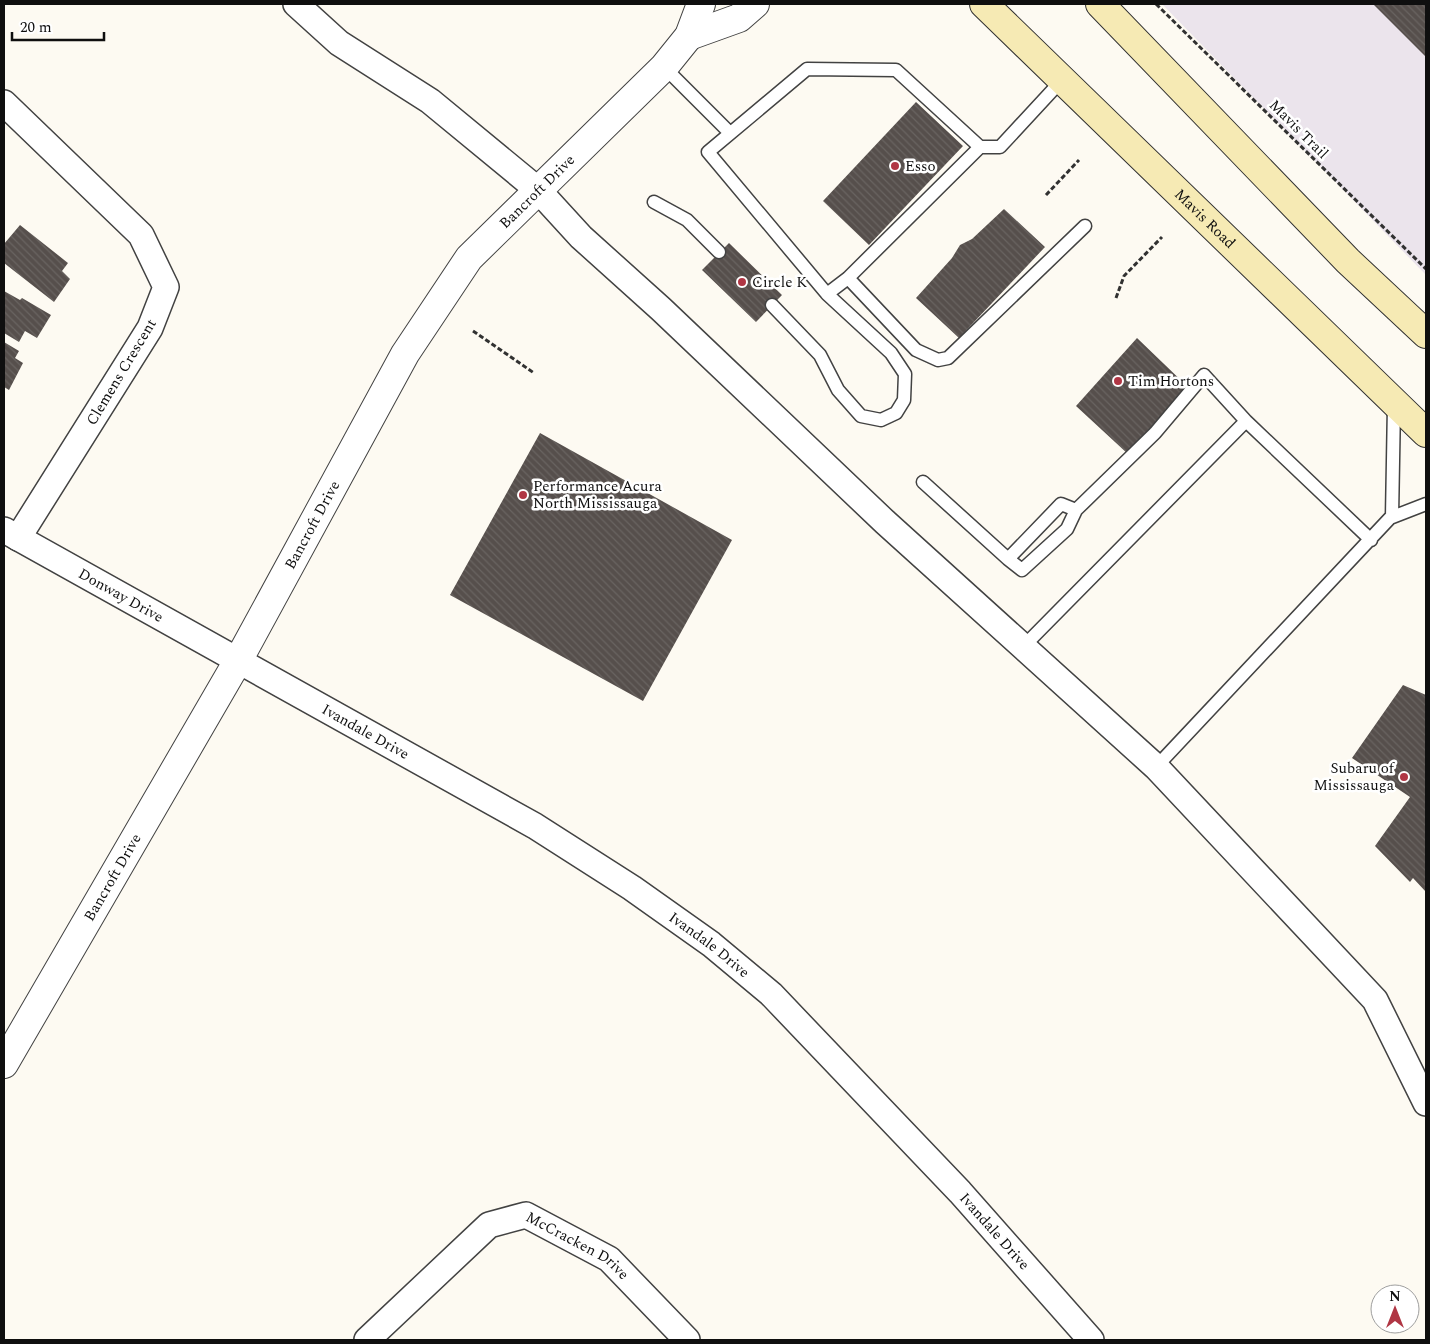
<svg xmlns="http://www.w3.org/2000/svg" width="1430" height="1344" font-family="Spectral,serif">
	<defs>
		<pattern id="building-back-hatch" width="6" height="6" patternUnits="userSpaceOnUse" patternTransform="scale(1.25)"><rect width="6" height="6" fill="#564f4c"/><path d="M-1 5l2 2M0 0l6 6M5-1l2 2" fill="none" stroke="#696461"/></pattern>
	</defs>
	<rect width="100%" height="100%" fill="#fdfaf2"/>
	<path fill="#ebe4ec" d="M1162,4h264v271z"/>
	<path fill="url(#building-back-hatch)" d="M1373,4h53v53z
		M916,102l47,44 -94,99 -46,-44z
		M1004,209l41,38 -86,91 -43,-40 36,-40 8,-13 12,-6z
		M20,225l48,38 -6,8 8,8 -16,23 -50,-39v-19z
		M729,243l53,52 -26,27 -54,-52z
		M4,291l16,9 2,-2 29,17 -14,23 -12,-7 -6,11 -15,-9z
		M1137,338l53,51 -62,65 -52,-48z
		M4,342l15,9 -4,7 8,5 -14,27 -5,-3z
		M540,433l192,107 -89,161 -193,-106z
		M1403,685l23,10v197l-13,-14 -3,4 -35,-36 35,-49 -58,-39z"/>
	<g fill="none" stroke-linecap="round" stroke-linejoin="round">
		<g stroke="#424242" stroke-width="15">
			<path id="service" d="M664,67l65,65
				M980,147l-84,-77 -89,-1 -99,83 119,142 21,-16 132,-131h20l62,-67
				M654,202l33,18 32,32
				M848,278l68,72 22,10 10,-2 137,-132
				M772,305l48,50 18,35 23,26 20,4 15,-7 8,-13 1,-26 -14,-21 -64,-59
				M923,482l85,77 53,-55 15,6 79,-77 49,-58 42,46
				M1392,517l2,-112
				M1008,559l14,11 45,-41 9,-19
				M1023,647l223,-226 125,119
				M1156,767l234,-249 36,-14"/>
		</g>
		<g stroke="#424242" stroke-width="28">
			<g id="minor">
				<path d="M296,4l43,39 91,58 108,89 43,47 80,72 224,213 271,245 219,233 51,103"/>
				<path d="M4,103l137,132 25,52 -16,41 -132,210"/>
				<path id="s1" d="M4,530l531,296 97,62 79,56 60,50 189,198 131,148"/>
				<path id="s2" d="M367,1340l122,-115 37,-10 83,44 78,81"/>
			</g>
		</g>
		<g stroke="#424242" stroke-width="30">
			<g id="tertiary">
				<path d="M689,36l50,-18 16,-14"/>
				<path id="s3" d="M4,1064l235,-405 166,-305 64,-96 195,-191 25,-31 12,-32"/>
			</g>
		</g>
		<g stroke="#313131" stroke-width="30">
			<g id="secondary">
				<path id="s4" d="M984,4l442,429"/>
				<path d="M1100,4l248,257 78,73"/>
			</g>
		</g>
		<path stroke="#313131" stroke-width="3" stroke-dasharray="5 2.5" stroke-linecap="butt" d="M1156,4l270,265
			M1046,195l33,-35
			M1116,298l8,-22 38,-39
			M473,331l61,42"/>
		<use href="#service" stroke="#fff" stroke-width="12"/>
		<use href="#minor" stroke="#fff" stroke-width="25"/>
		<use href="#tertiary" stroke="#fff" stroke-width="28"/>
		<use href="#secondary" stroke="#f6eab4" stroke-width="28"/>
	</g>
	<g fill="#b03644" stroke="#fff" stroke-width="2">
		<circle cx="895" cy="166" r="5"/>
		<circle cx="742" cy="282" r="5"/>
		<circle cx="1118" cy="381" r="5"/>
		<circle cx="523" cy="495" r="5"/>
		<circle cx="1404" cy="777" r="5"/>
	</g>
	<g text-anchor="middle" stroke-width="5" stroke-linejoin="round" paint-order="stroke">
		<g font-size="15" fill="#0f0f0f" stroke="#fff">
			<text transform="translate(1299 129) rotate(45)" y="5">Mavis Trail</text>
			<text dy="5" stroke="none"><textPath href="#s3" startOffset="1026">Bancroft Drive</textPath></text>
			<text dy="5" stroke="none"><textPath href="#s4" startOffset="308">Mavis Road</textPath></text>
			<text transform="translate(121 372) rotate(-59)" y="5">Clemens Crescent</text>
			<text dy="5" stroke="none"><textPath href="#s3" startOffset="621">Bancroft Drive</textPath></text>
			<text dy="5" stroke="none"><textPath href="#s1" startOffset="134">Donway Drive</textPath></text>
			<text dy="5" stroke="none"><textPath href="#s1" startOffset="414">Ivandale Drive</textPath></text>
			<text dy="5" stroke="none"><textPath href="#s3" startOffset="216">Bancroft Drive</textPath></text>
			<text dy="5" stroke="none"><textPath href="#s1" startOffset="819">Ivandale Drive</textPath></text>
			<text dy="5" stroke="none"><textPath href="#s1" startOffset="1224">Ivandale Drive</textPath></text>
			<text dy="5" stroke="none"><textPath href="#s2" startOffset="266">McCracken Drive</textPath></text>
		</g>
		<g font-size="15" fill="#0f0f0f" stroke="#fff" text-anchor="start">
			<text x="905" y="171">Esso</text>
			<text x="752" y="287">Circle K</text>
			<text x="1128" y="386">Tim Hortons</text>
			<text x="533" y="491">Performance Acura<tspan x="533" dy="17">North Mississauga</tspan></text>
			<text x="1394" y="773" text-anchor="end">Subaru of<tspan x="1394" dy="17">Mississauga</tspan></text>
		</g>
	</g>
	<rect width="1430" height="1344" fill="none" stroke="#0f0f0f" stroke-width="10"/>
	<g transform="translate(1395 1309)"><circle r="24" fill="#ffffff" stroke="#9f9f9f"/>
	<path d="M0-4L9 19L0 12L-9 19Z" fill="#b03644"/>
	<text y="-8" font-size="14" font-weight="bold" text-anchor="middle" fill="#0f0f0f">N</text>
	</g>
	<path d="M12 32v8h92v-8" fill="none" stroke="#0f0f0f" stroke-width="2.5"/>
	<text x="20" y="32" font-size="15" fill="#0f0f0f" stroke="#ffffff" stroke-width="4" paint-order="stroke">20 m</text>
</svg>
